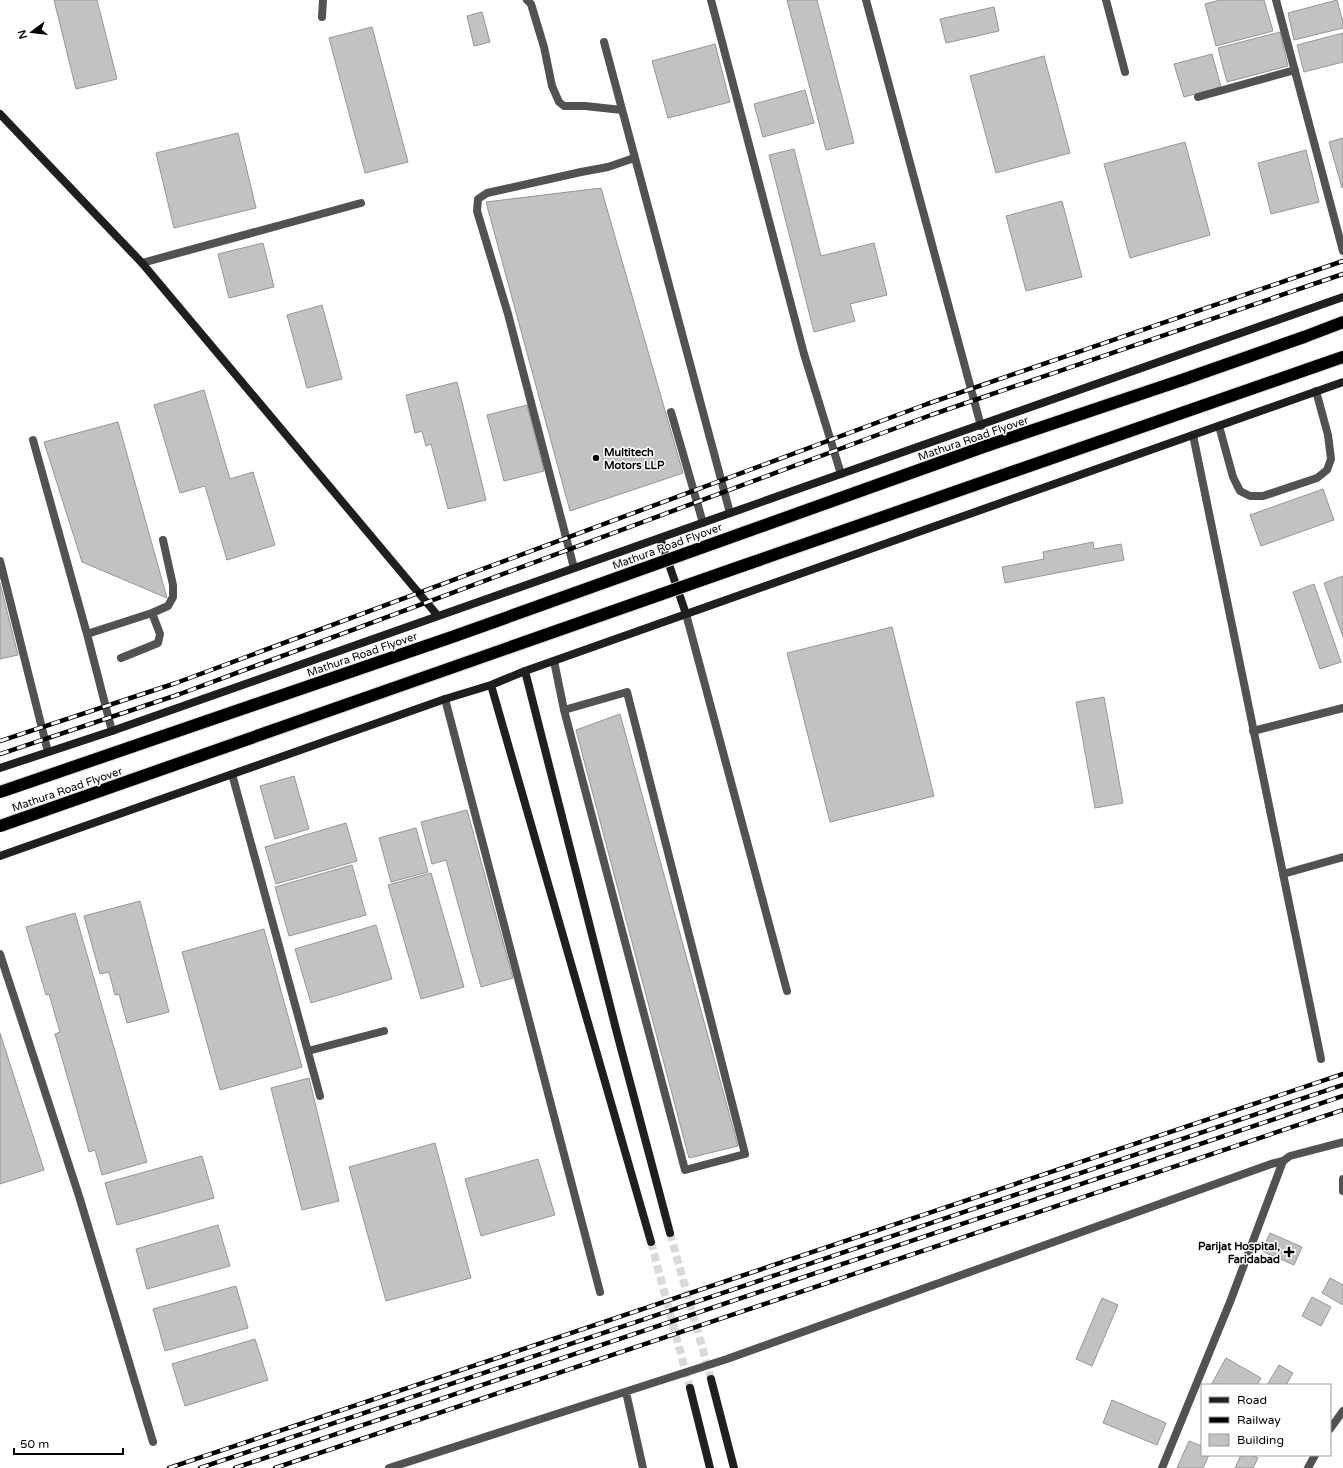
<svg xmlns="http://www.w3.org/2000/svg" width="1343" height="1468" font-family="'Varela Round',sans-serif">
	<rect width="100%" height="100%" fill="#fff"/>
	<path fill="#c2c2c2" stroke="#969696" d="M54,0h43l20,79 -41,10z
		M787,0h30l37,143 -28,7z
		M1220,0h44l9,31 -57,15 -11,-42z
		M1337,0l6,22v6l-49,12 -6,-27z
		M994,7l5,24 -53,12 -6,-24z
		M482,12l8,30 -16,4 -7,-30z
		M372,27l36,135 -43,11 -36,-135z
		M1280,32l8,34 -61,16 -9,-34z
		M1343,33v29l-39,10 -7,-27z
		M715,44l15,58 -62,16 -16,-57z
		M1212,54l9,33 -37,10 -10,-33z
		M1044,56l26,97 -74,20 -26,-97z
		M805,90l9,33 -51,14 -9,-33z
		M238,133l18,75 -82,20 -18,-75z
		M1343,138v49l-1,1 -13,-46z
		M1185,142l25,93 -80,23 -26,-94z
		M794,149l27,107 53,-13 13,52 -37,9 5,17 -41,11 -45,-177z
		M1306,150l13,52 -48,12 -13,-51z
		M601,188l82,285 -113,38 -84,-309z
		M1062,201l20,76 -56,14 -20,-75z
		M263,243l11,44 -45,11 -11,-44z
		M322,305l20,74 -35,9 -20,-73z
		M457,382l29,118 -38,9 -17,-65 -5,2 -4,-15 -7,2 -9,-38z
		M204,390l26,89 23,-7 22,73 -48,15 -22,-74 -25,7 -26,-88z
		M527,405l17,66 -40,10 -17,-66z
		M118,422l49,176 -85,-36 -38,-120z
		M1323,489l11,31 -73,26 -11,-31z
		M1093,542l1,7 27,-5 3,16 -119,23 -3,-16 42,-8 -1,-7z
		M1343,576v61l-19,-54z
		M0,583l18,72 -18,4z
		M1314,584l27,78 -21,7 -27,-77z
		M892,627l42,169 -104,26 -43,-169z
		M1104,697l19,106 -28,5 -19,-106z
		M620,714l118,432 -49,12 -113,-428z
		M294,776l15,53 -34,10 -15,-53z
		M467,810l46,168 -32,9 -35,-127 -14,4 -11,-42z
		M346,823l11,38 -81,23 -11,-37z
		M416,828l12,44 -37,10 -12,-44z
		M352,865l14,50 -77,21 -14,-49z
		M431,873l33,114 -43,12 -33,-114z
		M140,901l29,111 -42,11 -8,-29 -4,1 -6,-23 -9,2 -16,-58z
		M75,913l72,249 -45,13 -7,-25 -6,2 -34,-118 5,-2 -11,-38 -3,1 -20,-68z
		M376,925l16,54 -81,24 -16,-54z
		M264,929l38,138 -82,23 -38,-138z
		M0,1033l44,137 -44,14z
		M309,1078l30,123 -37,9 -31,-122z
		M435,1143l36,135 -85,23 -37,-134z
		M202,1156l12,42 -97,27 -12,-42z
		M538,1159l17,56 -74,21 -16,-57z
		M218,1225l12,41 -83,23 -11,-40z
		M1270,1233l32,14 -8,18 -32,-14z
		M1330,1278l13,7v20l-21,-12z
		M236,1286l12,42 -83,23 -12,-42z
		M1312,1297l19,10 -10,19 -19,-10z
		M1102,1298l16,7 -26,61 -16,-7z
		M255,1339l13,41 -83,26 -13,-42z
		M1226,1358l35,20 -4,7h-46z
		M1279,1365l14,8 -7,12h-19z
		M1112,1400l54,23 -9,22 -54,-22z
		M1189,1441l13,5v9h7l-6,13h-26z
		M1241,1455h10l7,3 -5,10h-18z"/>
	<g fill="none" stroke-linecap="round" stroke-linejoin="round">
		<path stroke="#d9d9d9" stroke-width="8" stroke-dasharray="8 4" stroke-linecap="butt" d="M670,1233l41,146
			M651,1242l39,146"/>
		<g stroke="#dbdbdb" stroke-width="14">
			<path id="highway" d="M1304,337l39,-15
				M1314,367l29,-10"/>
		</g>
		<path stroke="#525252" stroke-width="8" d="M527,0l4,4 13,43 8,39 7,16 5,4h21l37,4
			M711,0l93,354 37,120
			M866,0l115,426
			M1106,0l19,72
			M1276,0l67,251
			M322,17l1,-17
			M604,42c41,157 85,314 126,471
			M1198,97l97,-27
			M671,412l32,111
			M1219,426l14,51 7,14 10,5h13l54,-18 10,-8 4,-11 -3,-24 -12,-44
			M33,440l54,194 25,97
			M0,561l48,191
			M574,568l-66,-254 -31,-103 1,-12 9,-6 94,-21 27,-5 26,-9
			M152,613l16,-7 5,-9v-12l-10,-45
			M686,614l101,377
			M87,634l65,-21 8,21 -2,9 -37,15
			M1253,731l90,-23
			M232,774l88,322
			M1283,874l60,-17
			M0,954l79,242 74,246
			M308,1051l76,-20
			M626,1392l17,76
			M389,1468l338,-109 544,-195 12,-3"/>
		<path stroke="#525252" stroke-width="8" d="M142,263l219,-60
			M1193,435l128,624
			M554,661l10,49 63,-18 118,462 -60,16 -121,-460
			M445,699l155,593
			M1343,1179v12
			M1330,1429l13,-18
			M1162,1468l68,-166 53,-141 7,-5 53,-14
			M1308,1468l7,-13"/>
		<path stroke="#1f1f1f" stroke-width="8" d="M0,114l142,149 296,353
			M660,538l26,76
			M525,671l93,366 52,196
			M491,685l160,557
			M0,768l112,-37 1231,-434
			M0,856l445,-157 46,-14 34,-14 818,-289
			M711,1379l23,89
			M690,1388l20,80"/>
		<use href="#highway" stroke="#000" stroke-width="12"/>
		<g stroke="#000" stroke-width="4.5">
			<path id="rail" d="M0,741l176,-58 751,-279 416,-143
				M0,754l180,-60 751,-279 412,-141
				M169,1468l1174,-394
				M200,1468l1143,-383
				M235,1468l1108,-372
				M275,1468l1068,-358"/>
		</g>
		<use href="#rail" stroke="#fff" stroke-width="3" stroke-dasharray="9" stroke-linecap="butt"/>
		<g stroke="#dbdbdb" stroke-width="14" stroke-linecap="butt">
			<path id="highway-bridge" d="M0,792l452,-155 534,-191 196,-66 122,-43
				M0,826l739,-259 575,-200"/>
		</g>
		<use href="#highway-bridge" stroke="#000" stroke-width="12"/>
	</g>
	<g fill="#000" stroke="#fff" stroke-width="1.5">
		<circle cx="596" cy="458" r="4"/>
		<path d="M1287 1246h4v4h4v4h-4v4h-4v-4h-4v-4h4z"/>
	</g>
	<g text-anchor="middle" stroke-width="3" stroke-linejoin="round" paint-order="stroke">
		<g font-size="11" fill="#000" stroke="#fff">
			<text transform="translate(973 438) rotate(-19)" y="4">Mathura Road Flyover</text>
			<text transform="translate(667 546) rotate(-20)" y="4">Mathura Road Flyover</text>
			<text transform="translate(362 654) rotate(-19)" y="4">Mathura Road Flyover</text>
			<text transform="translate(67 789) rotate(-19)" y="4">Mathura Road Flyover</text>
		</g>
		<g font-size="11" font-weight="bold" fill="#000" stroke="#fff" text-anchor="start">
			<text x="604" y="456">Multitech<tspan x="604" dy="13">Motors LLP</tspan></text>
			<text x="1280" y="1250" text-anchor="end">Parijat Hospital,<tspan x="1280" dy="13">Faridabad</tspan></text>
		</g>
	</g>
	<rect x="1201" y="1384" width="130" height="72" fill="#ffffff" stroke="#999999"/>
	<rect x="1209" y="1397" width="20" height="6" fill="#1f1f1f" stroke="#999999"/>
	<text x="1237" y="1404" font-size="12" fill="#000000">Road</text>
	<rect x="1209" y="1417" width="20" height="6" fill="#000000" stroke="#999999"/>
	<text x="1237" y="1424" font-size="12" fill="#000000">Railway</text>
	<rect x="1209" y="1434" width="20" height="12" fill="#c2c2c2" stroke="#999999"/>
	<text x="1237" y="1444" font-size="12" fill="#000000">Building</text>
	<g transform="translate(32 32) rotate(255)" stroke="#ffffff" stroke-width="3" paint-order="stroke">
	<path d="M0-3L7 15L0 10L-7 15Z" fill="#000000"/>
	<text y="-6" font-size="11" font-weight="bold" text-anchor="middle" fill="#000000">N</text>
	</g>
	<path d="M14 1448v6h109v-6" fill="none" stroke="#000000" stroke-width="2"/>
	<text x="20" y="1448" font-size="12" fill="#000000" stroke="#ffffff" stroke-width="3" paint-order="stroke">50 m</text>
</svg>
